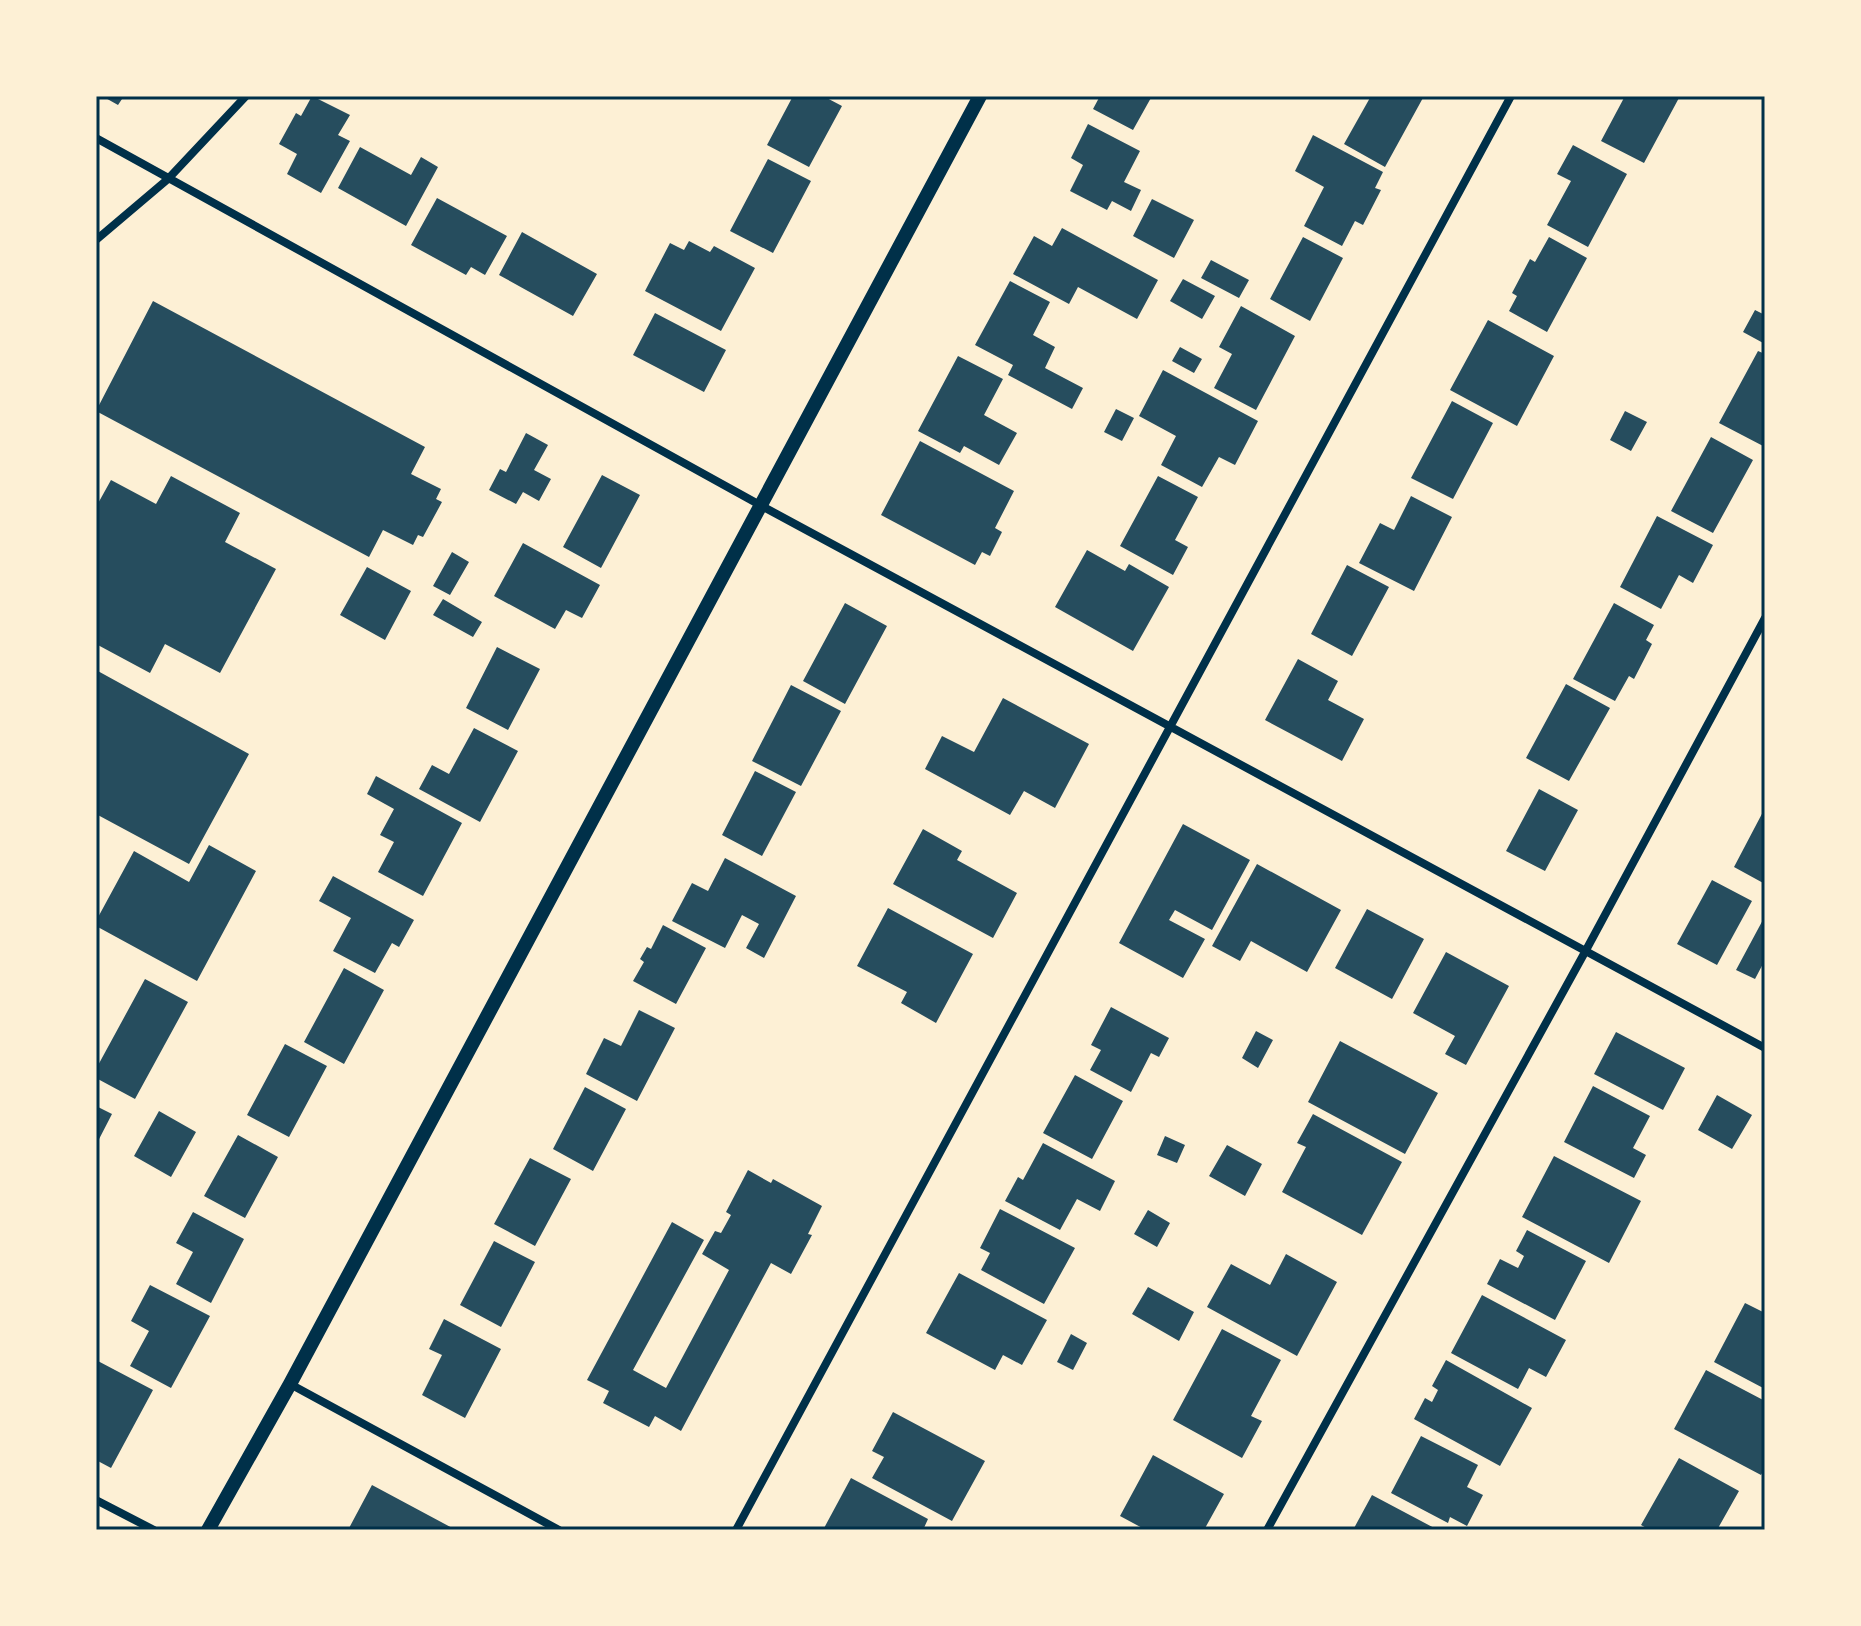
<svg xmlns="http://www.w3.org/2000/svg" width="1861" height="1626" font-family="Rubik,sans-serif">
	<rect width="100%" height="100%" fill="#fdf0d5"/>
	<path fill="#264d5e" d="M102,96h22l-6,9z
		M312,96l38,19 -12,20 12,6 -29,52 -34,-19 10,-20 -18,-10 17,-31 5,3z
		M793,96h30l19,10 -33,61 -42,-22z
		M1100,96h52l-19,34 -40,-21z
		M1371,96h53l-39,71 -41,-23z
		M1625,96h55l-36,67 -43,-22z
		M1088,124l52,27 -16,31 17,8 -10,21 -19,-10 -5,9 -37,-19 13,-26 -12,-7z
		M1313,135l70,37 -8,16 6,2 -18,35 -8,-4 -13,25 -38,-20 20,-39 -29,-16z
		M1573,145l54,29 -39,73 -41,-22 24,-44 -14,-7z
		M360,147l51,28 10,-18 17,10 -32,59 -68,-38z
		M768,159l43,22 -38,72 -43,-22z
		M437,198l70,38 -22,39 -14,-8 -5,8 -55,-30z
		M1152,199l42,21 -20,38 -41,-22z
		M1062,228l96,52 -21,39 -59,-32 -9,17 -56,-30 21,-38 18,10z
		M522,232l75,42 -24,42 -74,-41z
		M1303,237l40,21 -33,63 -40,-22z
		M1549,237l38,21 -40,74 -38,-21 8,-15 -5,-3 18,-34 5,3z
		M689,241l21,11 4,-6 41,22 -34,63 -76,-40 25,-48 14,7z
		M1211,260l38,20 -10,18 -38,-20z
		M1183,279l32,17 -13,23 -32,-18z
		M1010,281l40,21 -17,33 22,12 -10,21 38,20 -11,21 -64,-34 5,-10 -38,-20z
		M153,301l272,146 -14,27 30,15 -5,10 6,3 -19,35 -5,-2 -5,10 -30,-15 -14,27 -273,-146z
		M1241,306l54,30 -39,74 -42,-22 18,-34 -13,-7z
		M1755,310l10,5v29l-22,-12z
		M655,313l71,37 -22,42 -71,-37z
		M1488,320l66,36 -37,70 -67,-36z
		M1180,347l22,12 -8,14 -22,-12z
		M1758,351l7,3v93l-46,-24z
		M958,356l45,23 -19,36 33,18 -18,32 -35,-19 -4,7 -42,-22z
		M1163,370l95,51 -23,44 -16,-8 -17,30 -41,-22 15,-29 -37,-20z
		M1452,401l41,22 -40,76 -42,-21z
		M1116,409l18,9 -12,23 -18,-9z
		M1625,411l22,11 -16,29 -21,-11z
		M526,433l22,12 -14,25 17,9 -12,22 -16,-9 -7,12 -27,-14 11,-21 6,3z
		M1711,437l42,23 -40,73 -42,-22z
		M920,441l94,50 -19,37 7,4 -12,24 -8,-4 -7,13 -94,-50z
		M602,475l38,20 -39,73 -38,-21z
		M171,476l69,37 -15,29 51,27 -56,104 -55,-29 -15,29 -54,-29v-137l15,-27 45,24z
		M1158,476l40,21 -23,43 13,7 -15,28 -53,-29z
		M1411,496l41,21 -38,74 -55,-28 21,-40 14,7z
		M1657,516l56,29 -20,38 -14,-8 -18,34 -41,-22z
		M523,543l77,42 -18,33 -16,-8 -11,19 -61,-33z
		M1087,550l38,21 4,-7 40,23 -36,64 -78,-44z
		M452,552l17,10 -19,33 -17,-9z
		M1347,565l42,22 -37,69 -41,-22z
		M367,567l44,24 -26,49 -45,-25z
		M443,599l39,23 -9,15 -40,-22z
		M845,603l42,23 -42,78 -42,-23z
		M1614,603l40,22 -8,15 6,4 -18,35 -5,-3 -14,25 -42,-22z
		M497,647l43,22 -32,61 -42,-22z
		M1298,659l40,22 -10,19 36,19 -22,42 -77,-41z
		M96,670l153,84 -60,110 -93,-50z
		M1566,684l44,24 -41,73 -43,-23z
		M791,685l50,26 -40,75 -49,-25z
		M1003,698l86,46 -34,64 -31,-17 -14,24 -85,-46 17,-33 32,16z
		M474,728l44,23 -38,71 -61,-33 13,-24 17,9z
		M755,771l41,21 -34,64 -40,-21z
		M376,776l86,47 -39,73 -45,-24 16,-30 -14,-7 14,-26 -27,-15z
		M1539,789l39,21 -33,61 -39,-20z
		M1765,808v76l-31,-17z
		M1183,824l67,36 -38,70 -37,-20 -6,10 36,19 -22,39 -64,-35z
		M923,829l39,22 -5,9 60,33 -24,45 -100,-54z
		M209,845l47,26 -59,110 -101,-55v-5l38,-70 55,31z
		M725,858l71,38 -32,62 -18,-10 13,-24 -17,-9 -17,33 -53,-27 20,-38 16,8z
		M1257,864l84,46 -34,62 -56,-31 -11,20 -28,-15z
		M333,876l81,44 -15,27 -7,-4 -17,30 -42,-22 18,-33 -32,-17z
		M1712,880l40,21 -35,64 -40,-21z
		M888,908l85,46 -37,69 -35,-20 6,-11 -50,-26z
		M1367,909l57,30 -32,60 -57,-31z
		M1765,916v44l-10,19 -19,-9z
		M663,925l43,23 -30,56 -43,-23 11,-19 -4,-3 7,-12 4,2z
		M1446,952l63,34 -43,79 -21,-11 10,-18 -42,-23z
		M344,968l40,22 -40,74 -40,-22z
		M145,979l43,23 -53,97 -39,-21v-9z
		M1111,1007l58,31 -10,19 -8,-4 -20,39 -41,-22 11,-20 -10,-5z
		M639,1010l36,18 -38,73 -51,-27 18,-36 17,8z
		M1256,1031l17,9 -15,28 -16,-10z
		M1616,1032l69,36 -22,42 -69,-36z
		M1340,1041l98,52 -33,61 -97,-52z
		M285,1044l42,22 -38,71 -42,-22z
		M1075,1075l48,26 -31,58 -49,-26z
		M1593,1086l57,30 -17,32 13,7 -12,23 -70,-36z
		M585,1087l41,22 -33,62 -40,-22z
		M1717,1095l35,20 -20,34 -34,-19z
		M96,1106l16,8 -16,31z
		M159,1111l37,21 -25,45 -37,-21z
		M1313,1114l89,48 -40,73 -80,-43 24,-45 -9,-4z
		M238,1135l40,22 -33,61 -41,-22z
		M1165,1136l20,9 -8,18 -20,-8z
		M1043,1143l72,38 -15,30 -23,-12 -17,31 -55,-29 13,-24 5,3z
		M1227,1145l35,19 -17,32 -36,-20z
		M1554,1156l87,45 -32,62 -87,-46z
		M530,1158l41,21 -36,67 -41,-22z
		M748,1170l23,13 2,-4 49,27 -14,28 4,1 -21,39 -20,-11 -90,168 -26,-15 -6,11 -46,-24 6,-12 -22,-11 85,-158 32,18 -71,130 33,18 63,-118 -27,-16 13,-23 6,2 10,-18 -5,-3z
		M1000,1209l75,39 -31,56 -63,-34 9,-17 -10,-5z
		M1148,1210l22,13 -13,24 -23,-13z
		M193,1212l51,27 -33,64 -35,-19 17,-32 -17,-9z
		M1527,1230l59,31 -31,59 -68,-36 13,-25 18,9 6,-12 -8,-5z
		M494,1241l41,21 -34,65 -41,-22z
		M1286,1254l51,28 -40,74 -90,-49 24,-43 39,21z
		M959,1273l88,47 -25,45 -19,-10 -8,15 -69,-37z
		M150,1285l60,31 -39,72 -41,-22 19,-35 -18,-10z
		M1148,1287l46,25 -15,29 -47,-27z
		M1482,1295l84,45 -20,37 -17,-9 -11,21 -67,-36z
		M1745,1303l20,10v76l-51,-27z
		M444,1319l57,30 -36,69 -43,-23 20,-40 -13,-6z
		M1222,1329l59,31 -30,56 11,5 -20,37 -69,-38z
		M1071,1334l16,9 -14,27 -16,-8z
		M96,1360l57,30 -42,78 -15,-8z
		M1446,1360l86,48 -32,58 -86,-47 11,-21 7,4 6,-12 -6,-4z
		M1706,1370l59,31v67l-4,7 -87,-46z
		M893,1412l92,49 -33,60 -80,-43 12,-21 -12,-6z
		M1421,1436l57,29 -11,22 16,8 -16,31 -17,-9 -2,6 -57,-30z
		M1153,1455l71,39 -20,36h-58l-26,-14z
		M1679,1458l60,33 -22,39h-67l-9,-5z
		M851,1478l77,41 -5,11h-100z
		M372,1485l84,45h-108z
		M1372,1495l66,35h-85z"/>
	<g fill="none" stroke-linecap="round" stroke-linejoin="round">
		<path stroke="#003049" stroke-width="8" d="M96,138l664,367 1005,543
			M96,240l72,-61 78,-83
			M290,1384l269,146
			M96,1500l58,30
			M736,1530l775,-1434
			M1267,1530l318,-578 180,-334"/>
		<path stroke="#003049" stroke-width="14" d="M208,1530l82,-146 690,-1288"/>
	</g>
	<rect width="1861" height="1626" fill="none" stroke="#fdf0d5" stroke-width="196"/>
	<rect x="98" y="98" width="1665" height="1430" fill="none" stroke="#003049" stroke-width="3"/>
</svg>
